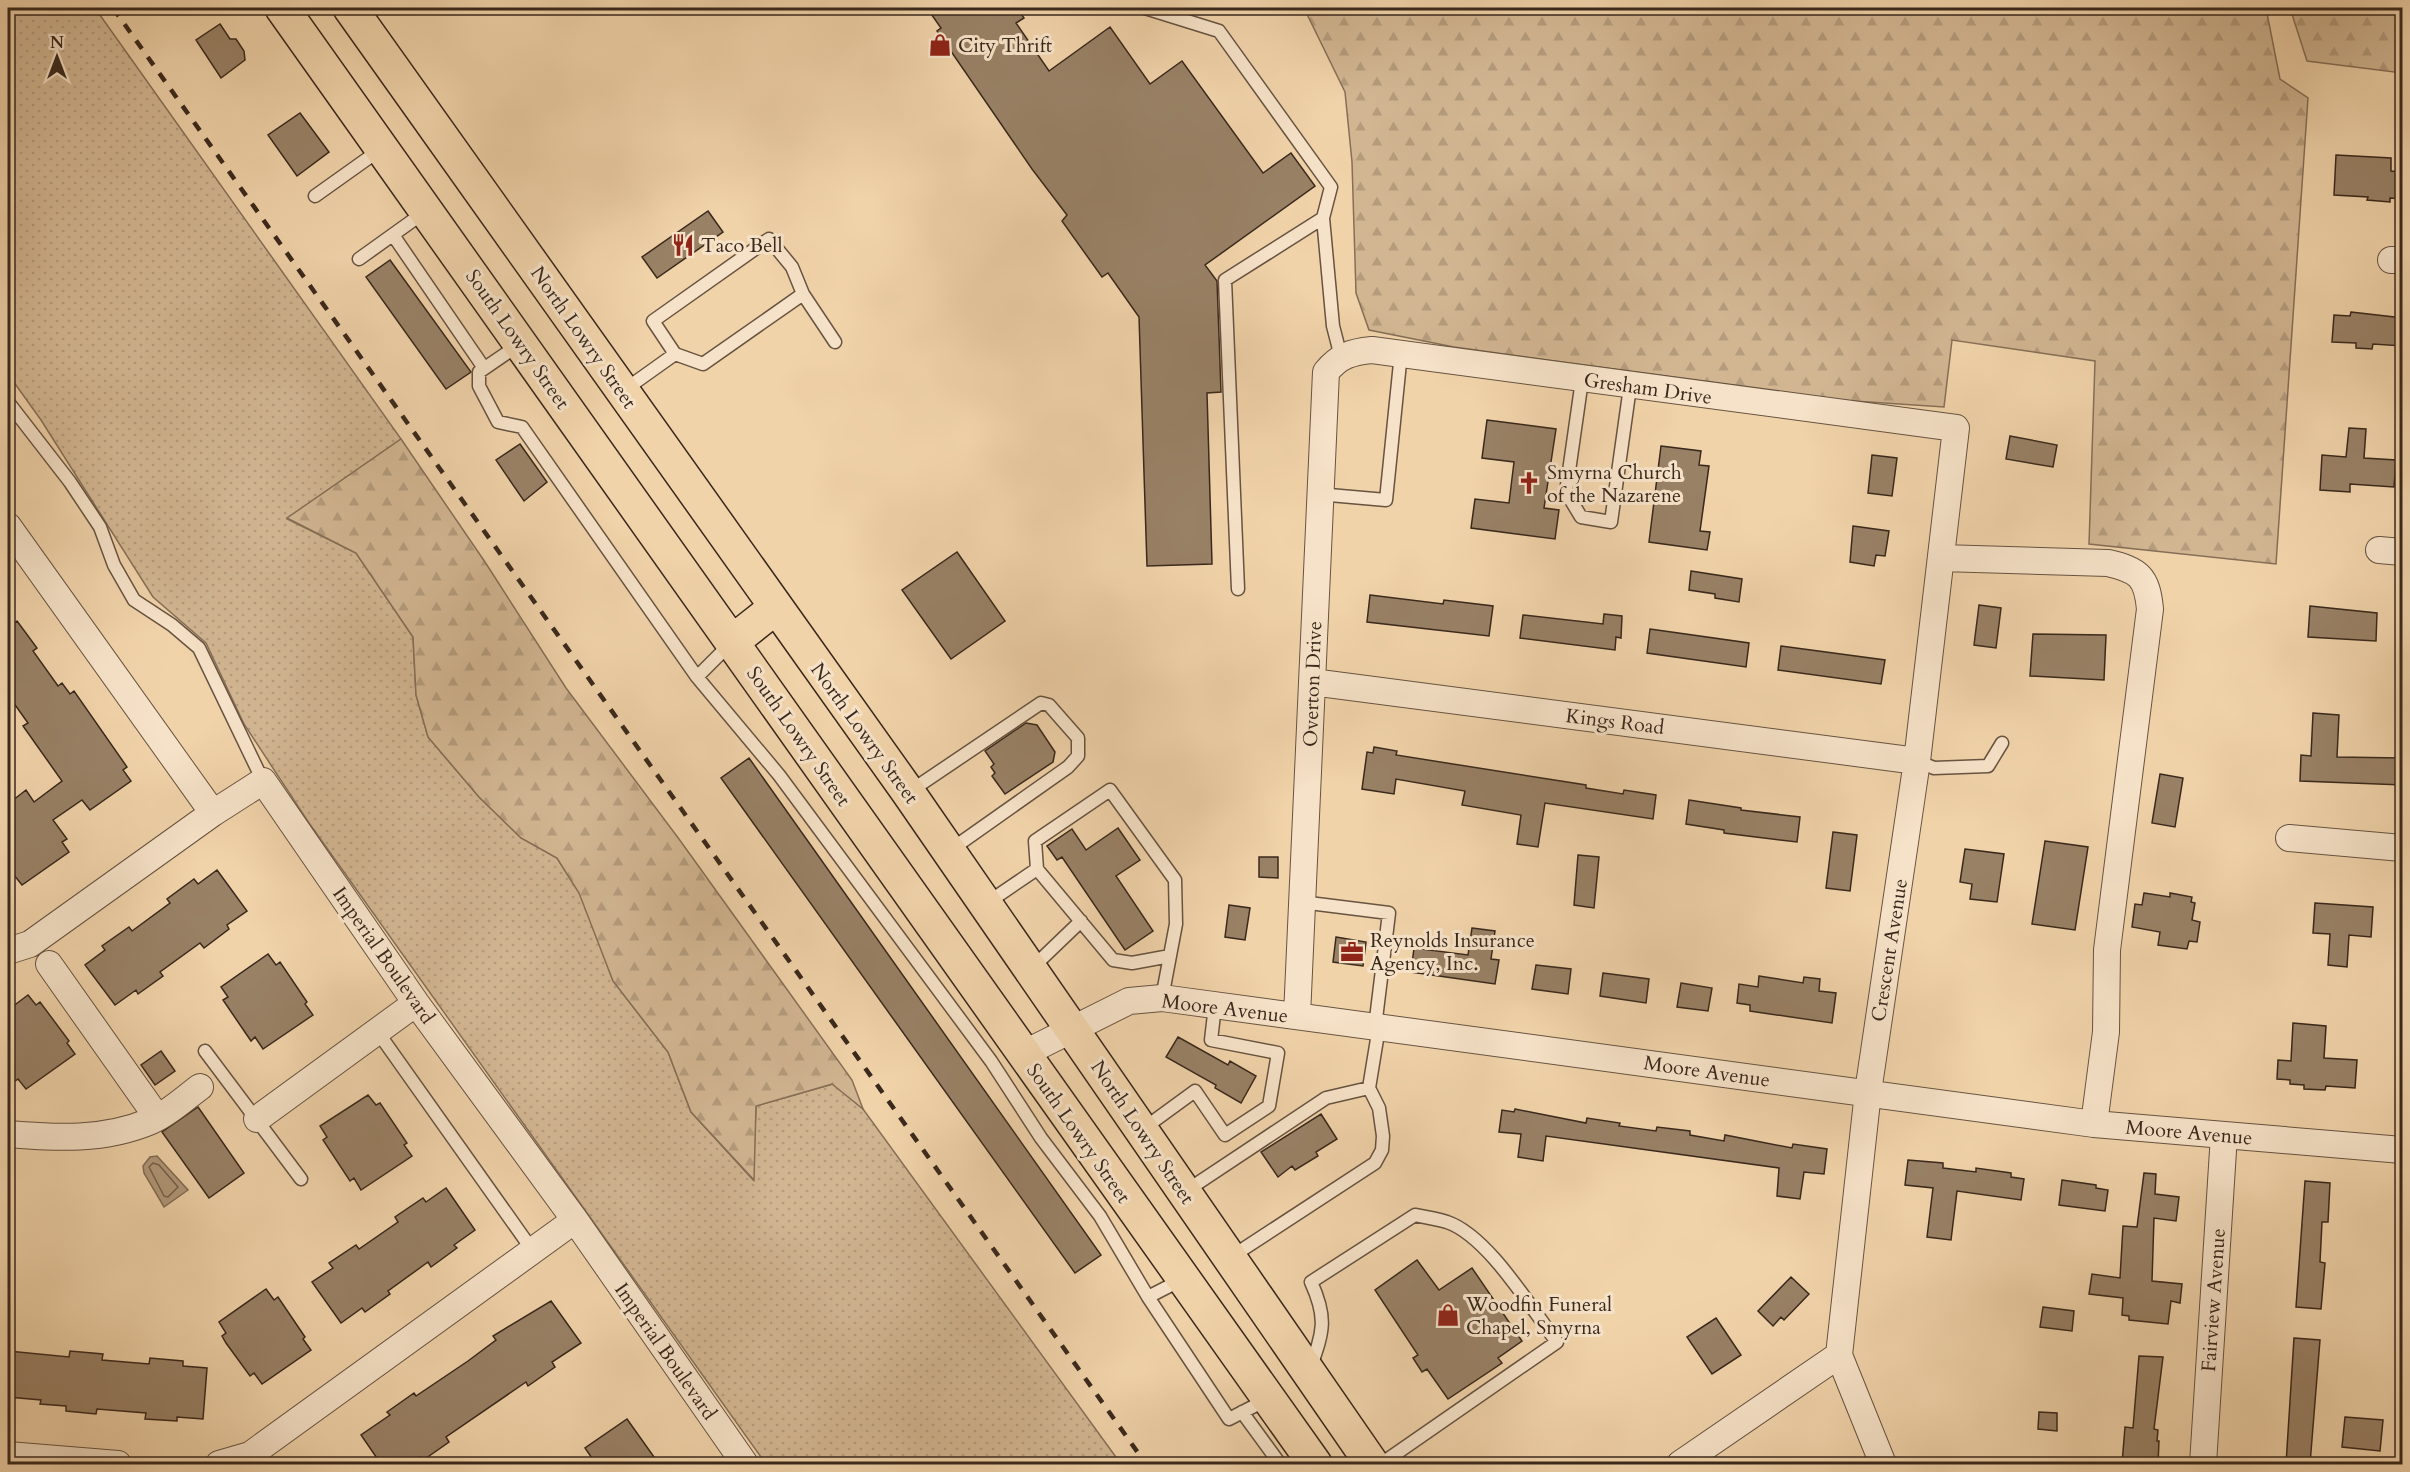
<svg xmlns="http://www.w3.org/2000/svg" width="2410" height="1472" font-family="Cardo,serif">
	<defs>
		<pattern id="green-dots" width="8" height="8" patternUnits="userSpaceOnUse" patternTransform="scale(1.5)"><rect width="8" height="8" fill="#d2b692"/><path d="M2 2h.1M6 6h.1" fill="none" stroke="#b59c7d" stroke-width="1.8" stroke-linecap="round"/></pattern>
		<pattern id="forest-firs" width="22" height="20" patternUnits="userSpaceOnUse" patternTransform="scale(1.5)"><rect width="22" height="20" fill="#d2b692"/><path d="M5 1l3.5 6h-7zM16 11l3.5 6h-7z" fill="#b59c7d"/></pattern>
	</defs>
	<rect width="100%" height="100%" fill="#f1d3aa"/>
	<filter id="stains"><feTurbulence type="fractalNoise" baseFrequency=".00333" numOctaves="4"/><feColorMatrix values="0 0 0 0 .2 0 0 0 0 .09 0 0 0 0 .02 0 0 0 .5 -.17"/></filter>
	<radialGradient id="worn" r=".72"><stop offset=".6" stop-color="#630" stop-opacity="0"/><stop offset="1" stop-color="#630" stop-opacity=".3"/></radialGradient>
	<path fill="url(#green-dots)" stroke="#866f57" stroke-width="1.5" d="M8,8h87l306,431 -114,80 69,34 57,84 3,58 12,42 51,60 42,41 36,20 25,39 31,84 55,71 23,60 62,68 3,-74 77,-22 30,25 258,355h-355l-457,-641 -65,-99 -38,-81 -53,-46 -112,-177 -33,-46z"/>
	<path fill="url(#forest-firs)" stroke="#866f57" stroke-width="1.5" d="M1304,8h962l14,71 28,19 -32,466 -187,-20 6,-183 -143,-21 -8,67 -105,-7 -385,-53 -85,-17 -13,-37 -4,-131 -7,-70z
		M2290,8h112v65l-95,-12z
		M401,439l84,123 81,126 113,151 173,241 11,29 -31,-25 -76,22 -2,74 -63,-68 -23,-60 -55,-71 -34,-88 -22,-35 -36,-20 -42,-41 -51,-60 -12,-42 -3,-58 -57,-84 -69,-35z"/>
	<path fill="#b2997a" stroke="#826c54" stroke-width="1.5" d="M157,1156l31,34 -24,17 -20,-34 -1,-7 7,-9z"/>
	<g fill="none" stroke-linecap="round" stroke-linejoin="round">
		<path stroke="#76604b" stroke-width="1.5" d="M153,1163l6,2 19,22 -10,10 -4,-1 -15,-29z"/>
	</g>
	<path fill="#998166" stroke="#39281c" stroke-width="1.5" d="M927,8h90l7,10 -8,5 33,48 61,-44 40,57 32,-23 81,112 28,-20 24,33 -110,79 12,16 4,111 -14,1 5,171 -65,2 -8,-249 -31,-44 -6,4 -40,-56 5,-6 -35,-46 -95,-138 4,-3z
		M220,24l10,15h6l8,12 1,9 -24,18 -25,-38z
		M300,113l29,39 -32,24 -29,-41z
		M2336,155l55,3v13l12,1v27l-13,-1v4l-23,-2 1,-3 -34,-2z
		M708,211l15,21 -66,46 -15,-21z
		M390,260l81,112 -25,17 -80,-112z
		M2351,312l52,6v28l-30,-2 -1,5 -16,-1v-5l-24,-1 2,-27 16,1z
		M1487,420l69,9 -12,79 15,2 -4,29 -84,-11 4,-29 34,4 5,-41 -32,-4z
		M2349,428l17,1 -2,29 32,2 -2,27 -44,-3v8l-30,-2 2,-35 24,2z
		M2010,436l47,9 -4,22 -47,-8z
		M520,444l27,38 -23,19 -28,-41z
		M1661,446l40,5 -2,14 10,1 -9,65 10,1 -3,18 -58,-8z
		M1872,455l25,3 -5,38 -24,-3z
		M1853,526l36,5 -4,25 -9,-1 -2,11 -24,-4z
		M957,552l48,69 -54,38 -49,-69z
		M1691,571l51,8 -3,23 -24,-4v-4l-26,-4z
		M1370,595l73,9 1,-4 49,6 -4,30 -122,-14z
		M1979,605l22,3 -5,40 -22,-3z
		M2310,606l67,7 -1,28 -68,-4z
		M1604,614l18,2 -1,22 -5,-1 -1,13 -95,-12 3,-23 80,9z
		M17,621l20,27 -4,3 25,35 4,-3 8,11 4,-3 53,76 -4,3 8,11 -41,29 -8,-10 -29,20 14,19 -5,3 7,10 -47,33 -8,-10 -6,5v-76l18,-14 8,12 28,-21 -39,-55 5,-3 -20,-28v-67z
		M1650,629l99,14 -3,24 -99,-14z
		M2033,634l73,1 -2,45 -74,-4z
		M1781,646l104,14 -4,24 -103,-14z
		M2313,713l26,2 -2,42 66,1v27l-103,-4 1,-26 10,1z
		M1026,723l11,2 18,27 -2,10 -48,32 -13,-18 3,-3 -4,-6 3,-3 -9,-13z
		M1374,747l23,4 -1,4 190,30v3l37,6 1,-4 32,5 -3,24 -108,-16 -7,44 -21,-3 4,-29 -59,-10 3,-14 -69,-12 -2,15 -32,-5 5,-37 6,1z
		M749,758l352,497 -26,18 -354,-495z
		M2160,774l23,4 -8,49 -23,-4z
		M1689,800l52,8v2l59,7 -3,25 -73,-9v-3l-38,-6z
		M1118,828l22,32 -24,16 37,55 -28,19 -63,-93 -5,3 -10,-14 25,-17 14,21z
		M1833,832l24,3 -7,56 -24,-3z
		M2045,841l43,6 -13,83 -43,-6z
		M1965,849l39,5 -7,48 -27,-3 2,-15 -12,-2z
		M1578,855l21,2 -5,51 -20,-3z
		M1259,857h19v21l-19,-1z
		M217,870l30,41 -20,14 2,4 -25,19 -4,-5 -40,29 3,4 -25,18 -2,-4 -21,15 -30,-40 20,-15 -3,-4 27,-19 3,4 38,-28 -3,-4 27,-20 4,5z
		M2144,893l26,4v-4l22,4 -1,5 4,1 -3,17 8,2 -3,20 -8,-1 -2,8 -29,-4 2,-13 -28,-5 3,-23 7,1z
		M2315,903l58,4 -2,30 -22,-2 -2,32 -19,-2 2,-31 -17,-1z
		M1229,905l21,3 -5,32 -20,-3z
		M1472,928l23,3 -4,28 8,1 -4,24 -84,-12 3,-24 54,7z
		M1336,937l30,5 -3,24 -30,-4z
		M268,954l8,11 4,-3 27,40 -2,2 8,11 -50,34 -8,-12 -4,4 -28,-41 5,-3 -7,-10z
		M1536,965l35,4 -3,25 -36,-5z
		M1603,973l46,6 -3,24 -46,-7z
		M1759,976l44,7 1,-6 16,2 -1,12 17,2 -4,30 -82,-12v-6l-13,-2 2,-19 19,3z
		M1681,983l31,5 -4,23 -31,-4z
		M28,995l8,10 4,-3 29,39 -2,2 8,11 -49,35 -8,-10 -4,3 -6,-9v-63z
		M2293,1023l33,3 -2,32 33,2 -2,28 -29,-2 -1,4 -21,-1v-4l-14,-1v-4l-13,-1 1,-19 13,1z
		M1178,1037l50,28 2,-4 26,15 -15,27 -26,-15 1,-3 -50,-28z
		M161,1051l14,20 -20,14 -14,-20z
		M368,1095l8,10 4,-2 27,40 -3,2 8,11 -51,34 -7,-12 -4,3 -27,-41 4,-3 -7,-11z
		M198,1107l46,66 -35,25 -47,-66z
		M1515,1109l71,14 1,-5 33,5 -1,3 37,5 1,-4 33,4v4l34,6 1,-6 67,13 1,-4 34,5 -3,25 -20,-2 -4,27 -23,-3 2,-28 -233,-32 -3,25 -25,-4 3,-23 -22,-2 3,-22 12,2z
		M1321,1114l16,25 -21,13 2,4 -23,14 -3,-4 -14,11 -17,-25z
		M1908,1160l35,3v5l33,4v-4l35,5v4l13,2 -3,21 -64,-9 -6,49 -24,-3 6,-49 -28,-3z
		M2144,1173l12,1 -1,20 24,3 -3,24 -22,-3 -2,63 30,3 -2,19 -9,-2 -3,23 -39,-4v-4l-7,-1 1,-17 -34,-4 3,-20 28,4 3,-52 14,1z
		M2062,1180l34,5v3l12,2 -3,21 -46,-6z
		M2305,1181l25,2 -2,39h-6l-2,40 5,1 -4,46 -25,-2z
		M446,1188l29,42 -21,15 3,3 -26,19 -3,-5 -40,29 2,3 -25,18 -3,-4 -21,15 -29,-41 21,-14 -4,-5 27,-18 3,4 39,-27 -3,-5 28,-19 3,4z
		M1417,1260l22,30 33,-22 50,73 -24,17 4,5 -54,36 -21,-30 -5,3 -9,-14 5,-3 -43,-65z
		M1791,1277l18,17 -25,26 -3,-3 -8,9 -15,-15z
		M266,1289l8,11 4,-3 27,40 -2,2 8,11 -49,34 -8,-11 -4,3 -24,-33 -4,-7 4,-3 -7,-11z
		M551,1301l30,42 -29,19 3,5 -27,19 -2,-4 -80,55 3,5 -27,19 -2,-4 -11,7h-28l-20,-29 29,-20 -3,-3 27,-19 2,3 52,-35 28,-21 -3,-4z
		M2043,1307l31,4 -2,20 -32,-4z
		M1716,1318l25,37 -29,19 -25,-37z
		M2294,1338l26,2 -10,124h-24z
		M8,1351l61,6 1,-6 33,3 -1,6 47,4 1,-6 33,3v5l24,2 -4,51 -26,-2v4l-32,-2 1,-6 -49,-4 -1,5 -30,-3v-5l-26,-2 1,-4 -33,-3z
		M2139,1356l24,1 -9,72 4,1 -1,11h2l-1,23h-36l3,-37 8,1z
		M2039,1412l18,1v18l-19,-2z
		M2345,1417l38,3 -3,31 -38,-4z
		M627,1419l32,45h-63l-11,-16z"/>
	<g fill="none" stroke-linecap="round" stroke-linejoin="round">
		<g stroke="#675340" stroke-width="15">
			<path id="lane" d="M1145,8l74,23 112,156 -8,31 -98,62 13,309
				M315,196l66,-47
				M1323,218l10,108 8,31
				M393,235l91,133
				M359,259l67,-48
				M803,294l32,48
				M520,344l-41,28v14l19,36 24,5 175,250 82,98 212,286 50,77 59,78 48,81 81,122 37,-19
				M1582,380l-16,112 15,25 30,5 19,-135
				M623,391l52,-37 28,10 100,-70 -11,-27 -23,-28 -116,82 22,33
				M8,402l62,80 30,45 14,38 20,35 38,25 27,23 64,133
				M1318,494l68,6 15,-147
				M697,677l35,-35
				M1917,761l17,7 54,-2 14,-23
				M909,792l132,-89 8,2 29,33v18l-10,11 -119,84
				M1037,869l76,91 19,3 38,-7
				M1301,902l88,11 -14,114
				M987,903l50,-34 -2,-28 75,-51 65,90 1,44 -14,74
				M1032,968l49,-47
				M377,1031l156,220
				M205,1051l96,128
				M1143,1129l52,-38 30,44 44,-29 9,-53 -67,-13 4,-34
				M1186,1191l140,-93 43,-10
				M1231,1257l144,-94 7,-13 1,-14 -4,-28 -10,-20 10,-61
				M1148,1297l33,-17
				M1310,1369c13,-37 18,-50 1,-87l104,-67c11,2 22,4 32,7 41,14 83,85 110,120l-176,122
				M1242,1412l38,52"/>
		</g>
		<g stroke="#675340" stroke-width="28">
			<path id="street" d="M2391,260h11
				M8,526l205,287 50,-32 153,222 159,217 170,244
				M2379,550l23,2
				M1941,558l167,5c31,7 39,14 42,46l-43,341 -1,82 -12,92
				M1312,682l605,79
				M2289,838l113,10
				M8,951l22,-7 183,-131
				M49,964l108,153
				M1297,1016l29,-644c13,-16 25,-20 46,-22l584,78 -39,333 -49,331 -29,263 44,109
				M1023,1054l106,-53 33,-3 932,126 308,26
				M257,1119l159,-116
				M8,1134c48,4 96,7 143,-13 17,-7 34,-23 49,-34
				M8,1455l110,9
				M219,1464l31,-9 325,-235
				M1680,1464l159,-109
				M2203,1464l21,-329"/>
		</g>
		<g stroke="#39281c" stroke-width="36">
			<path id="primary" d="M282,8l1033,1456
				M350,8l558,784 464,672
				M732,642l43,-34"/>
		</g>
		<use href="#lane" stroke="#f6e2c8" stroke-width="12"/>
		<use href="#street" stroke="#f6e2c8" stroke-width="26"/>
		<use href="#primary" stroke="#f1d3aa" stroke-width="33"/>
		<path stroke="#39281c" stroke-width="4.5" stroke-dasharray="10 10" stroke-linecap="butt" d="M113,8l1033,1456"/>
	</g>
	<defs>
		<g id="shop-bare" transform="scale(1.8)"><path d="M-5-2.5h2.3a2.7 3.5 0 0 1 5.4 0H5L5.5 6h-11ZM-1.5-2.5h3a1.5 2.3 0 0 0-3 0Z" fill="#8f2418" stroke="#f6e2c8" stroke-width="2.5" paint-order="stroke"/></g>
		<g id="restaurant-bare" transform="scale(1.8)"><path d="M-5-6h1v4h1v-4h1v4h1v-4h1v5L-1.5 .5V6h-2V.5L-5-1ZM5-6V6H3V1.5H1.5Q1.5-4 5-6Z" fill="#8f2418" stroke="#f6e2c8" stroke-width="2.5" paint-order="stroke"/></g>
		<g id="church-bare" transform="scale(1.8)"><path d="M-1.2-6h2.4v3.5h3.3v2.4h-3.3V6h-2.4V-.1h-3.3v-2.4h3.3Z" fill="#8f2418" stroke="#f6e2c8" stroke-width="2.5" paint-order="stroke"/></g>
		<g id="office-bare" transform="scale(1.8)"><path d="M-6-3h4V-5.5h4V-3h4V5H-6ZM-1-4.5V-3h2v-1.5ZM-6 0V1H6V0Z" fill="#8f2418" stroke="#f6e2c8" stroke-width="2.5" paint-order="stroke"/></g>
	</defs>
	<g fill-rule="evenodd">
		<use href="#shop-bare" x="940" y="45"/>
		<use href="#restaurant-bare" x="683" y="245"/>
		<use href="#church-bare" x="1529" y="483"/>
		<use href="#office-bare" x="1352" y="952"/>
		<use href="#shop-bare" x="1448" y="1315"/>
	</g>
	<g text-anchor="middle" stroke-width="6" stroke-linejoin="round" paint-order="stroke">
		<g font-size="20" fill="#39281c" stroke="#f6e2c8" text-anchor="start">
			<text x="958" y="52">City Thrift</text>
			<text x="701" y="252">Taco Bell</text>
			<text x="1547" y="479">Smyrna Church<tspan x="1547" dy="23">of the Nazarene</tspan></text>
			<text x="1370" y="947">Reynolds Insurance<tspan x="1370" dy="23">Agency, Inc.</tspan></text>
			<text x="1466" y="1311">Woodfin Funeral<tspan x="1466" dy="23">Chapel, Smyrna</tspan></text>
		</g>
		<g font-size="20" fill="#39281c" stroke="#f6e2c8">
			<text transform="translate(584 337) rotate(55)" y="7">North Lowry Street</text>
			<text transform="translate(518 339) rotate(55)" y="7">South Lowry Street</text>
			<text transform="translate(1648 388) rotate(8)" y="7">Gresham Drive</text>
			<text transform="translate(1312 684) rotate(-88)" y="7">Overton Drive</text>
			<text transform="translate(1615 721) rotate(7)" y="7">Kings Road</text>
			<text transform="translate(865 733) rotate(54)" y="7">North Lowry Street</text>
			<text transform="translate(799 736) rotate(55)" y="7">South Lowry Street</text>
			<text transform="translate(1889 950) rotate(-81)" y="7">Crescent Avenue</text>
			<text transform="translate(384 955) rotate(55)" y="7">Imperial Boulevard</text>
			<text transform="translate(1225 1008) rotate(7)" y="7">Moore Avenue</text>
			<text transform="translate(1707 1071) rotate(8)" y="7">Moore Avenue</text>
			<text transform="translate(1143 1132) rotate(56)" y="7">North Lowry Street</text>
			<text transform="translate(2189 1132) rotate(5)" y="7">Moore Avenue</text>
			<text transform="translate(1079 1133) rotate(55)" y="7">South Lowry Street</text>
			<text transform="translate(2213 1300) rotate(-86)" y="7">Fairview Avenue</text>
			<text transform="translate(666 1351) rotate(55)" y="7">Imperial Boulevard</text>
		</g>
	</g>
	<rect width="2410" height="1472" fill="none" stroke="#f1d3aa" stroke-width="30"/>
	<rect x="9" y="9" width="2392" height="1454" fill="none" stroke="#39281c" stroke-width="3"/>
	<rect x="15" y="15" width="2380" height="1442" fill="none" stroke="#39281c" stroke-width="1.5"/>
	<g transform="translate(57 57)" stroke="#f6e2c8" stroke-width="4.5" paint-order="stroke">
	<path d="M0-4.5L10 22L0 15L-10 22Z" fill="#39281c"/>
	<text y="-9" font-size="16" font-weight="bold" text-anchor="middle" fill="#39281c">N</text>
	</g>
	<rect width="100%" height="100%" filter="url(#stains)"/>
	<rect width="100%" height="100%" fill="url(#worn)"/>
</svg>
